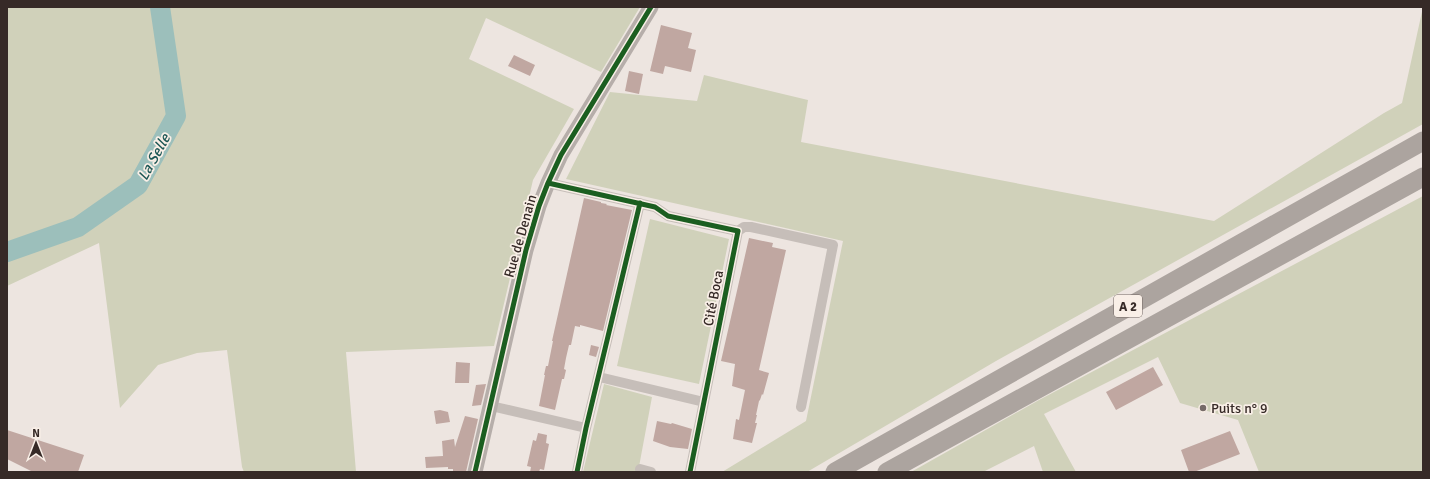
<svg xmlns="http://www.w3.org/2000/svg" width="1430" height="479" font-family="Signika,sans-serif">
	<rect width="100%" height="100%" fill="#ede5e0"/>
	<path fill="#d0d1ba" d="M7,7h633l-39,65 -115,-54 -17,41 105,50 -41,71 -39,166 -148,6 10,120h-112l-2,-5 -15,-117 -30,3 -39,12 -38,43 -21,-165 -92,43z
		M1423,7v117l-427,237 -189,111h-85l84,-51 37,-180 -277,-62 44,-87 87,9 7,-26 104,25 -7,42 413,79 170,-108 18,-10z
		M1423,196v276h-164l-21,-52 -58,-17 -22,-46 -114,57 32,58h-33l-9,-26 -51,26h-72l128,-72z
		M650,219l79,20 -30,145 -82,-18z
		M604,384l48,13 -14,75h-55z"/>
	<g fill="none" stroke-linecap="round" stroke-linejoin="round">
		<path stroke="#9cbfbb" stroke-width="20" d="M7,252l71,-25 60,-42 38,-69 -16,-109"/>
	</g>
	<path fill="#c0a7a1" d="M661,25l31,8 -4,15 8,2 -5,22 -26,-6 -2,8 -13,-3z
		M514,55l21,10 -5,11 -22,-10z
		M629,71l14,3 -4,20 -14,-3z
		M584,198l17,4v1l6,1 -1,1 26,5 -29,121 -23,-6v2l-5,-1 -4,19h-2l-3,13 -2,11 2,1 -2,9h-2l-7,31 -16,-4 6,-31h-1l2,-9h2l5,-25h-1z
		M749,238l24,5 -1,4 14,3 -27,120 10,3 -6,22 -1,-1 -2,6 -1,1 -3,14h1l-2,8h2l-5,20 -19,-4 3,-20 3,1 6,-30 -13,-4 3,-22 -14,-3z
		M591,345l8,2 -3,10 -7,-2z
		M456,362l14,1 -1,20h-14z
		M1153,367l10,18 -47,25 -10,-18z
		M486,384l-5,21 -9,1 4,-21z
		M440,410l8,2 2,10 -14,2 -2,-13z
		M465,416l13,3 -12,53h-13v-3h-5v-2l-22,1 -1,-11 18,-1 -1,-15 12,-2 1,8z
		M657,421l14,3 1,-1 20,6 -4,20 -18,-2 -17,-6z
		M7,430l77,25 -6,17h-45l-26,-13z
		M1230,431l10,23 -46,18h-5l-8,-22z
		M538,433l9,2 -1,8 3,1 -5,26 -4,-1 -1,3h-9l1,-5 -4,-1 6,-26 3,1z"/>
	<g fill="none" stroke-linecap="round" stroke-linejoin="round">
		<path stroke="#c6beb9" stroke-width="10" d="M548,183l107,24 13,9 70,15 -48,241
			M738,231l6,-4h7l82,18 -32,162
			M599,377l105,25
			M491,406l95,22
			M640,469l11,3
			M577,472l9,-44 54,-225"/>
		<path stroke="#b6aeaa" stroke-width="15" d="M475,472l51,-222 13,-44 9,-23 13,-28 90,-148"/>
		<path stroke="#aca49f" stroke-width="19" d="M835,472l588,-331
			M887,472l536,-295"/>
		<g stroke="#f9efe7" stroke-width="8">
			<path id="cycleway" d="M548,183l107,24 13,9 70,15 -48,241
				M475,472l51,-222 13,-44 9,-23 13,-28 90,-148
				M577,472l9,-44 54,-225"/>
		</g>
		<use href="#cycleway" stroke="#1b5e20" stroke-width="5"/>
	</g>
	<circle fill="#766b68" stroke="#f9efe7" stroke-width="1.5" cx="1203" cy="408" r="4"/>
	<g text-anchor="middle" stroke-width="3.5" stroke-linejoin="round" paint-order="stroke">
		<rect fill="#f9efe7" stroke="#706561" stroke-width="1" x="1114" y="295" width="28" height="22" rx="3"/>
		<g font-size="13" font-weight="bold" fill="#362a27">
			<text x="1128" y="311">A 2</text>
		</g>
		<g font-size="14" fill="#362a27" stroke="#f9efe7">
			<text transform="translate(520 236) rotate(-74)" y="5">Rue de Denain</text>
			<text transform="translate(713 298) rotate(-79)" y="5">Cité Boca</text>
		</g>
		<g font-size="14" fill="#362a27" stroke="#f9efe7" text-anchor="start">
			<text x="1211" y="413">Puits n° 9</text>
		</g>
		<g font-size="15" font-style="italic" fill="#1d5755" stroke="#f9efe7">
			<text transform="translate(154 157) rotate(-61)" y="5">La Selle</text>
		</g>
	</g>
	<rect width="1430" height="479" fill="none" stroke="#362a27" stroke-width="16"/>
	<g transform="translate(36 443)" stroke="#f9efe7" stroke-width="3" paint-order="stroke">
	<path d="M0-3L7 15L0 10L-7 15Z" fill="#362a27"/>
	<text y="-6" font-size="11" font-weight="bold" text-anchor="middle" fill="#362a27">N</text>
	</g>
</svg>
